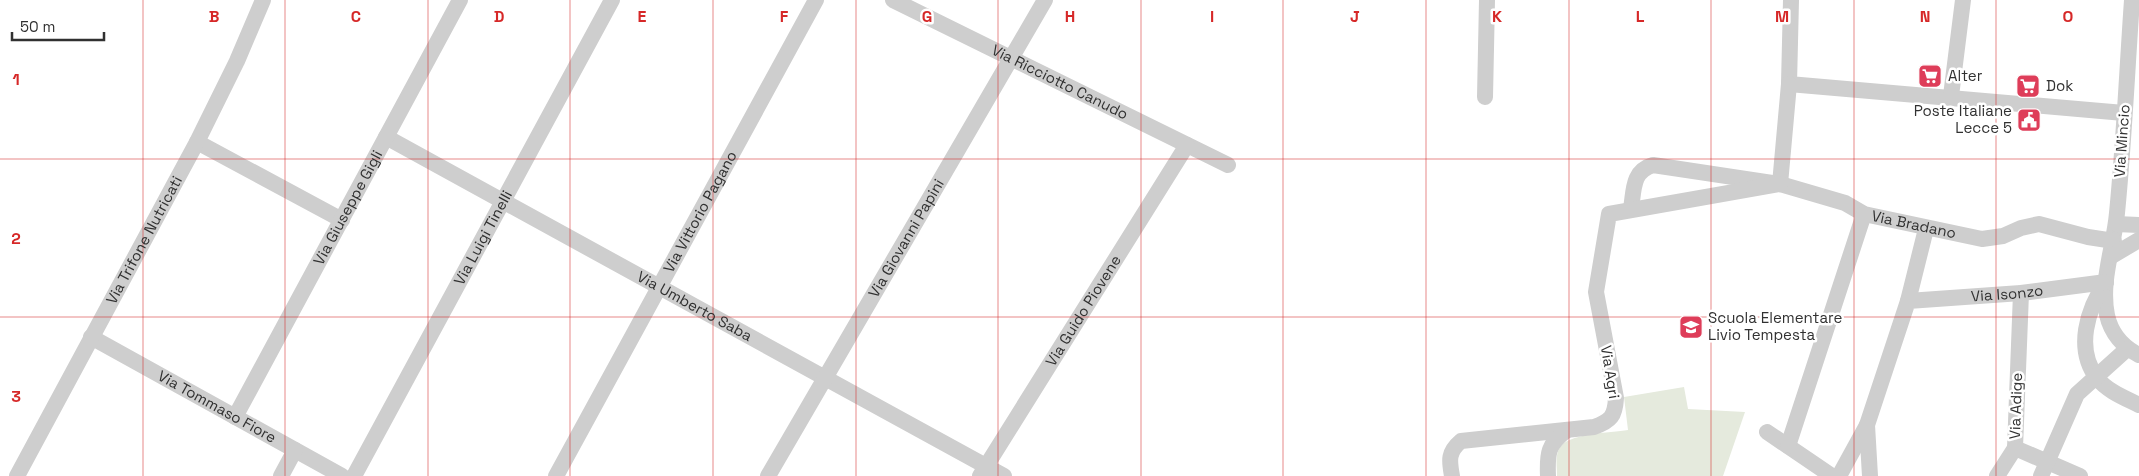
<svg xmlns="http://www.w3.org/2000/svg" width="2139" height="476" font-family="'Space Grotesk',sans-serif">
	<rect width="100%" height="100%" fill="#fff"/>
	<path fill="#e5eadd" d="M1684,387l4,22 57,3 -22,64h-166c0,-9 -2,-19 2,-27 7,-16 52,-16 69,-19l-4,-33z"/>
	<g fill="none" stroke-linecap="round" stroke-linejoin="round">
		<g stroke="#cecece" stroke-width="16">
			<path id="s1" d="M893,0l335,165"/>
			<path d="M1791,0l-2,84 335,29"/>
			<path d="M2132,0c-5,71 -8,142 -15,213 -3,34 -17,68 -10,102 4,18 16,32 32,40"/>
			<path d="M1951,96l12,-96"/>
			<path d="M1485,97l2,-97"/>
			<path id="s2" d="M386,137l618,339"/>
			<path d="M197,142l145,78"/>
			<path d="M1780,184l9,-100"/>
			<path id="s3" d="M1631,209c3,-19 1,-38 22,-44l127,19 65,19 19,11 118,25 21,-3 18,-8 18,-4 49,13 26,4"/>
			<path d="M2116,224l23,1"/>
			<path d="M2110,257l29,-17"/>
			<path d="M2106,282c-19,27 -31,67 -9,96 10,13 28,20 42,27"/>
			<path d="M2021,293l-6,155 65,28"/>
			<path d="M1908,301l18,-72"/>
			<path id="s4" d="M91,337l251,139"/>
			<path id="s5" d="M235,417l225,-417"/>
			<path d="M1767,432l65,44"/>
			<path d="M1788,446l76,-232"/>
			<path id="s6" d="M17,476l180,-334 40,-81 26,-61"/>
			<path d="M281,476l14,-26"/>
			<path id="s7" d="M354,476l258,-476"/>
			<path id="s8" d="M556,476l260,-476"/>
			<path id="s9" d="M768,476l277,-476"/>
			<path id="s10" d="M980,476l207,-331"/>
			<path d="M1452,476c-3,-16 -4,-24 9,-35l133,-14c17,-6 21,-11 22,-29l-20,-106 13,-78 171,-30"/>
			<path d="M1548,476c-1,-23 0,-32 19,-46"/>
			<path d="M1839,476l28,-51"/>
			<path id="s11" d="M1870,476l-3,-51 41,-124 113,-8 85,-11"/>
			<path d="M1997,476l18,-28"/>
			<path d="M2041,476l36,-82 50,-45"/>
		</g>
	</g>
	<path fill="none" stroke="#d62828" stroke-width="1" stroke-opacity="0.55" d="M143,0v476M285,0v476M428,0v476M570,0v476M713,0v476M856,0v476M998,0v476M1141,0v476M1283,0v476M1426,0v476M1569,0v476M1711,0v476M1854,0v476M1996,0v476M0,159h2139M0,317h2139"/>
	<defs>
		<g id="supermarket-square" transform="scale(1.25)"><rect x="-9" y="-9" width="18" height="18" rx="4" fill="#de3d59" stroke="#fff"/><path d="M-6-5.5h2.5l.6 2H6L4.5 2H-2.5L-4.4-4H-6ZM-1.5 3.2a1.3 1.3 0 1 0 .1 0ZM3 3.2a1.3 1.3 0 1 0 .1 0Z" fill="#fff"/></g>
		<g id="civic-square" transform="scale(1.25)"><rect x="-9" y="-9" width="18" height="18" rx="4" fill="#de3d59" stroke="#fff"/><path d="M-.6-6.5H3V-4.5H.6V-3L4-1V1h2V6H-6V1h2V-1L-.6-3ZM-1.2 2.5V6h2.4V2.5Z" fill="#fff"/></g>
		<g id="school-square" transform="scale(1.25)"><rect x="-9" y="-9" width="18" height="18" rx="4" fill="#de3d59" stroke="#fff"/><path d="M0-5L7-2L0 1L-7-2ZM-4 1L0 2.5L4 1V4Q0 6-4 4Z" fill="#fff"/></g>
	</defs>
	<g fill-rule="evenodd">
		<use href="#supermarket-square" x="1930" y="76"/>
		<use href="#supermarket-square" x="2028" y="86"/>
		<use href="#civic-square" x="2029" y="120"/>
		<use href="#school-square" x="1691" y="327"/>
	</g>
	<g text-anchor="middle" stroke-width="5" stroke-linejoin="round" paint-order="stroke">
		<g font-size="15" fill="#313131" stroke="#fff" text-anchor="start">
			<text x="1948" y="81">Alter</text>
			<text x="2046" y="91">Dok</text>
			<text x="2012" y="116" text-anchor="end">Poste Italiane<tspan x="2012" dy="17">Lecce 5</tspan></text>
			<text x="1708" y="323">Scuola Elementare<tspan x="1708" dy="17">Livio Tempesta</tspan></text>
		</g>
		<g font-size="15" fill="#313131" stroke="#fff">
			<text dy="5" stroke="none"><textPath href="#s1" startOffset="186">Via Ricciotto Canudo</textPath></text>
			<text transform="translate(2122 141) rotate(-86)" y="5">Via Mincio</text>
			<text dy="5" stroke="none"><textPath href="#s5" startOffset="238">Via Giuseppe Gigli</textPath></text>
			<text dy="5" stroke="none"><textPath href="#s8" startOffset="301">Via Vittorio Pagano</textPath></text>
			<text dy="5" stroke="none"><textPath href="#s3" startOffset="322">Via Bradano</textPath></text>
			<text dy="5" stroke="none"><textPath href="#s7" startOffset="271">Via Luigi Tinelli</textPath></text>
			<text dy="5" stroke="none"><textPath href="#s9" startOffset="275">Via Giovanni Papini</textPath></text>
			<text dy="5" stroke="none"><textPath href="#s6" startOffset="268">Via Trifone Nutricati</textPath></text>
			<text dy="5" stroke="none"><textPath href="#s11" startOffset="281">Via Isonzo</textPath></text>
			<text dy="5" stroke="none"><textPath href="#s2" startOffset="352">Via Umberto Saba</textPath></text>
			<text dy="5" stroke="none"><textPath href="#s10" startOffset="195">Via Guido Piovene</textPath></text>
			<text transform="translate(1610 372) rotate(81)" y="5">Via Agri</text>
			<text transform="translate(2016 406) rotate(-88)" y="5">Via Adige</text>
			<text dy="5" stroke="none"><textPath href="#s4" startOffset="144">Via Tommaso Fiore</textPath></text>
		</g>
	</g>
	<g font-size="16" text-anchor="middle" font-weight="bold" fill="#d62828" stroke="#fff" stroke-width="5" stroke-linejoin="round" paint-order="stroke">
		<text x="214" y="22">B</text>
		<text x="356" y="22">C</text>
		<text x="499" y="22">D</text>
		<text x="642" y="22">E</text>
		<text x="784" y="22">F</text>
		<text x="927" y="22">G</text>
		<text x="1070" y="22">H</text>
		<text x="1212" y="22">I</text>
		<text x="1355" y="22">J</text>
		<text x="1497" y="22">K</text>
		<text x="1640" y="22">L</text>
		<text x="1782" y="22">M</text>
		<text x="1925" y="22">N</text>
		<text x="2068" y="22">O</text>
		<text x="16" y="85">1</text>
		<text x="16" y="244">2</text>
		<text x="16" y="402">3</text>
	</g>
	<path d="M12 32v8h92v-8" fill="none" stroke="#313131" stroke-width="2.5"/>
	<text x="20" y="32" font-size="15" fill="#313131" stroke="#ffffff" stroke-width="4" paint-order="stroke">50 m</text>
</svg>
